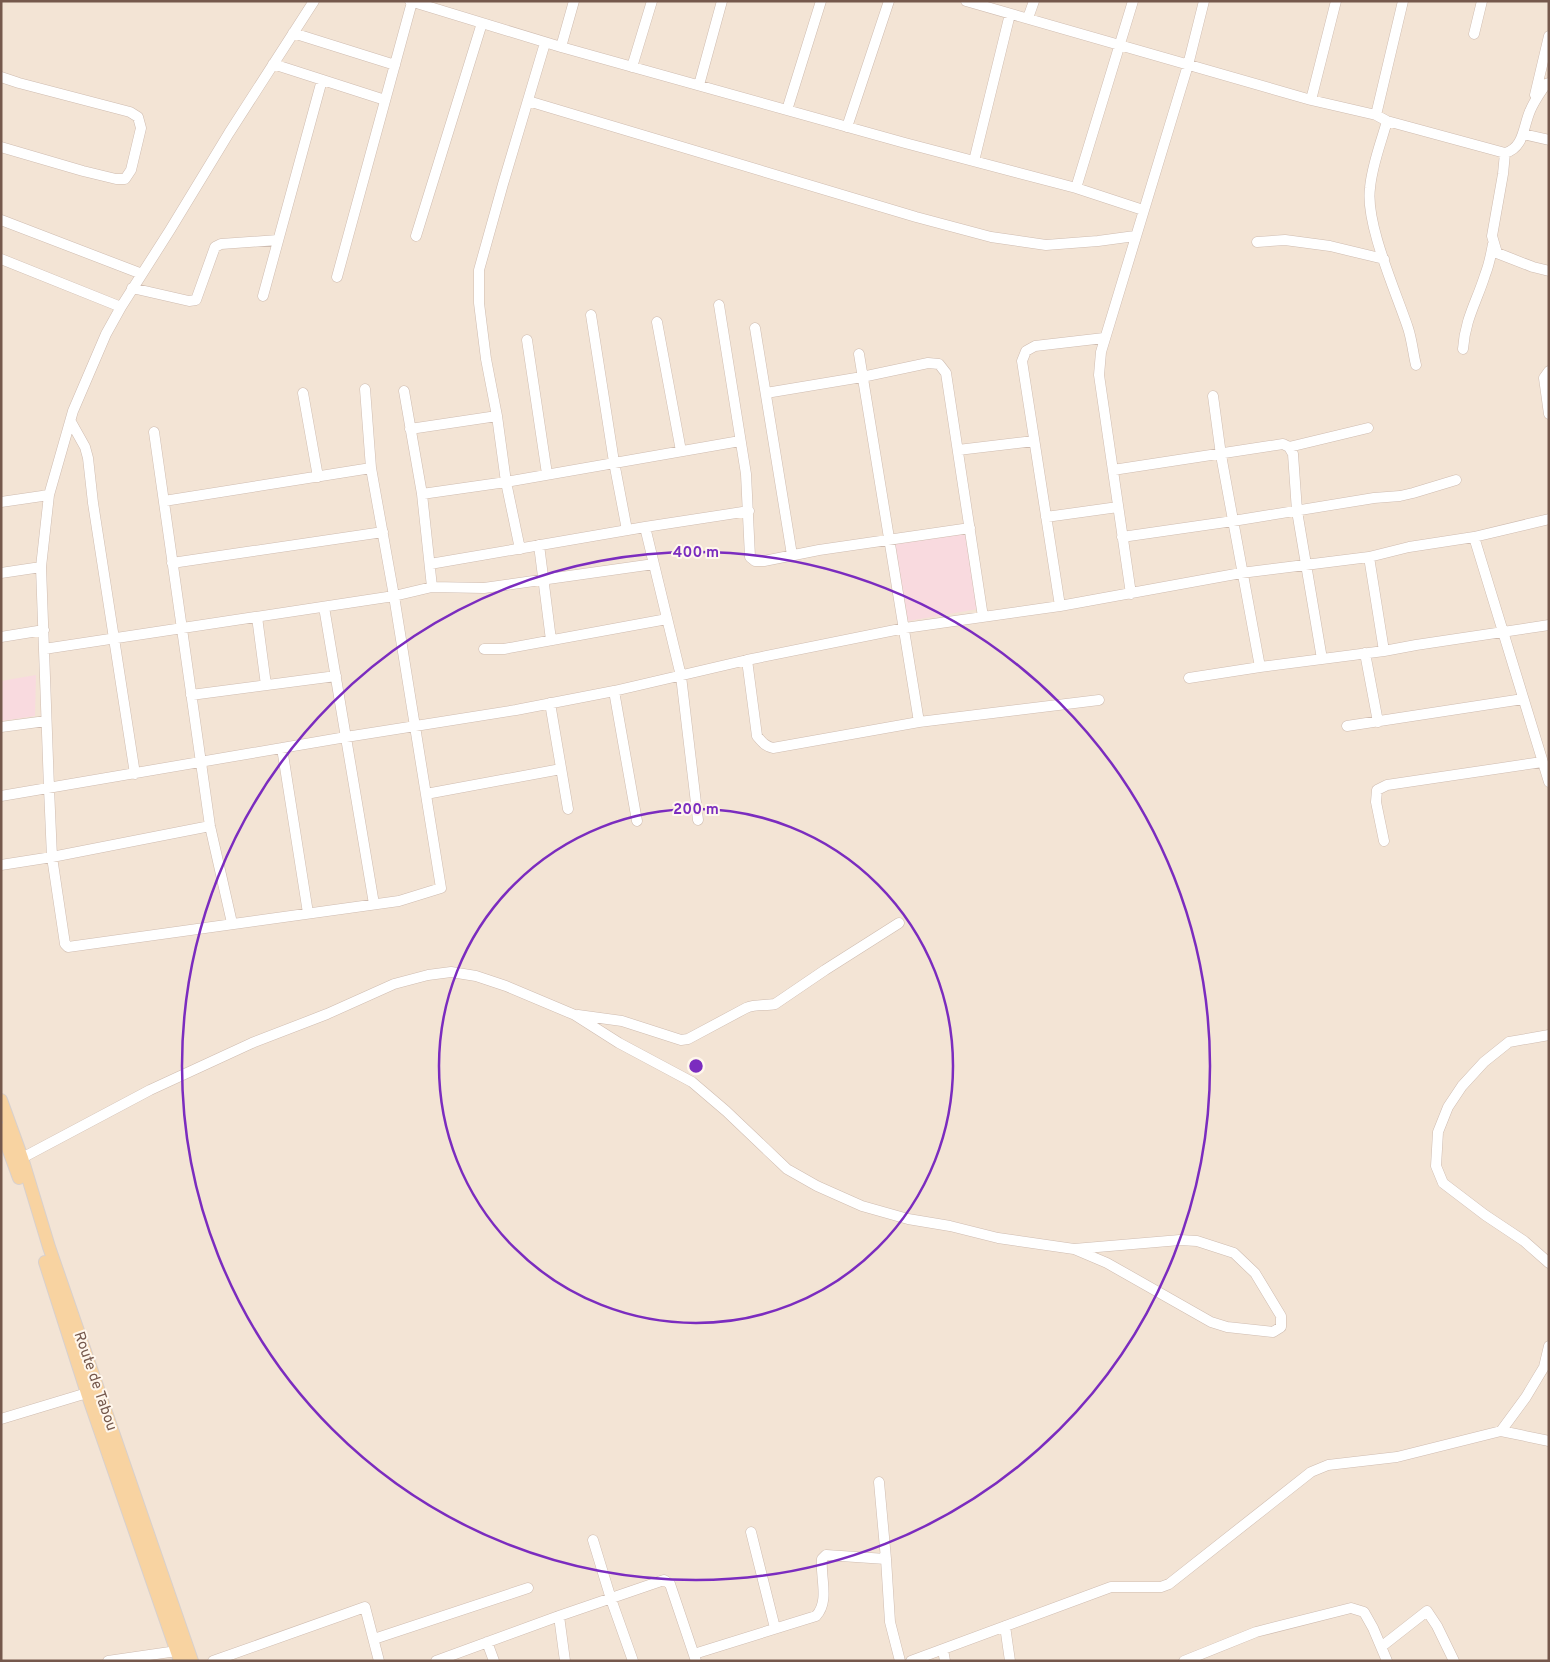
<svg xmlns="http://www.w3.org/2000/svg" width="1550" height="1662" font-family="Overpass,sans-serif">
	<rect width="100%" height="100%" fill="#fcf3e7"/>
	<path fill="#f3e4d5" d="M1,1h1548v1660h-1548z"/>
	<path fill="#f9dadf" d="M966,533l12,76 -70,12 -14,-78z
		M36,675l-1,41 -34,5v-40z"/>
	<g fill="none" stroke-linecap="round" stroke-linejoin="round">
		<g stroke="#cfbcb0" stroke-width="11">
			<path id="minor" d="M314,1l-85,132 -59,97 -49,77 -15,27 -33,77 -24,84 -8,72 8,221 3,69 13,87 3,3 331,-46 42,-13 -47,-292 -23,-128 -6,-79
				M410,1l151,46 344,96 171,45 67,22
				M966,1l345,99 65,15 11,6 118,32c19,-5 18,-26 25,-42 4,-10 10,-18 16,-27l3,-1
				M1028,18l6,-17
				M293,33l102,32
				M1474,34l8,-33
				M561,47l13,-46
				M273,64l112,36
				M632,67l20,-66
				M1,77l18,6 111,29 8,5 3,11 -10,42 -6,9h-9l-33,-8 -82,-24
				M699,85l23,-84
				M1535,95l14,-59
				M1311,100l25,-99
				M528,101l388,116 75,20 55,8 52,-4 37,-5
				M787,110l34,-109
				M1376,115l27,-114
				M1387,121c-6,22 -15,44 -17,67 -5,35 26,104 38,140 4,12 5,25 8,37
				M847,127l42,-126
				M1523,134l26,6
				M1505,153l-2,21 -11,62 5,17 36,14 16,4
				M974,161l36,-147
				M1076,188l57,-187
				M1,220l141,54
				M416,236l66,-213
				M1257,242l28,-2 45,6 54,13
				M1,259l120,48
				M337,277l75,-275
				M132,288l57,13 7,-1 19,-53 6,-3 57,-4
				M263,296l59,-216
				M719,305l27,169 4,83 5,4h9l55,-11 151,-22
				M591,315l23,147 13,68
				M657,322l24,129
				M755,328l37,227
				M527,340l20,134
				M1463,349c2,-30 14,-48 22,-74 4,-10 6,-20 8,-31
				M859,354l60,368 180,-22
				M1549,371l-5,7 5,36
				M404,391l18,103 10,93
				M303,393l15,84
				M766,393l96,-16 66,-14 11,1 7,9 37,244
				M1213,396l8,59 39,212
				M71,422l14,25 3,11 5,45 42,271
				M410,429l87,-13
				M154,432l56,394 22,97
				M1289,447l79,-19
				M958,450l76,-9
				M1113,470l170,-26 6,3 4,7 4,57 25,148
				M422,494l84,-12 234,-41
				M164,501l207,-33
				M1,502l48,-7
				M1046,517l72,-10
				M645,527l36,149 17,144
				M1122,537l111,-16 141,-23 26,-2 13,-3 43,-13
				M1474,537l75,245
				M539,545l12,95
				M520,549l-14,-67 -9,-66 -11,-57 -7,-56v-33l24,-86 42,-141
				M1369,557l40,-10 65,-10 75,-18
				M172,563l211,-31
				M430,564l215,-37 104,-16
				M1,573l40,-6
				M1131,594l-32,-219 2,-23 87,-287 16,-64
				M1060,606l-38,-245 4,-10 9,-5 69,-8
				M324,607l50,297
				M257,617l9,68
				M1,637l43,-7
				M44,649l350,-53 38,-9 52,1 170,-24
				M484,649h20l163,-30
				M1365,653l13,69
				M747,660l10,76c5,6 8,10 16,12l146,-26
				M1189,678l71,-11 124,-16
				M614,691l23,130
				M191,695l145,-19
				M550,703l18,106
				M1347,726l176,-27
				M1,727l45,-6
				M282,748l26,165
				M426,794l135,-25
				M1,796l345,-59 170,-27 98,-19 133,-31 158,-32 155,-22 181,-33 128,-16 15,94 32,-6 133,-20
				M1384,841l-8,-39 1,-12 10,-5 155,-23
				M1,865l51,-8 158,-31
				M578,1015l44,6 59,19 7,-1 58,-31c10,-4 19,-2 29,-4l50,-34 74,-47
				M1549,1035l-40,7 -25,20 -22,24 -14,21 -10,25 -2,34 7,17 42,32 39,26 25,22
				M22,1158l128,-68 102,-47 75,-29 67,-30 34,-9 23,-3 25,4 30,10 69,29 44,28 73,39 34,29 61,58 30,17 45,20 46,13 42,7 48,12 76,11 106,-9 17,1 37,12 21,20 26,43v11l-8,5 -46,-5 -16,-5 -104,-59 -33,-14
				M1,1419l86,-26
				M1501,1431l25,-34 18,-30 5,-21
				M879,1482l7,77 4,63 10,39
				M751,1532l24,96
				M593,1540l18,59 22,62
				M559,1616l6,45
				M1005,1626l5,35
				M374,1639l154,-51
				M487,1642l7,19
				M1381,1647l46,-36 10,15 17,35
				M943,1650l2,11
				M694,1654l122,-38c14,-15 4,-39 6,-57l4,-4 60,4
				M108,1661l69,-10
				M213,1661l152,-54 14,54
				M436,1661l123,-45 105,-36 6,4 26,77
				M911,1661l200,-74h50l8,-3 142,-112 17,-7 69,-8 104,-26 48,10
				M1184,1661l72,-29 95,-24 13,4 9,16 14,33"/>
		</g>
		<g stroke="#d8d0cd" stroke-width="14">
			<path id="major" d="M1,1100l21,58 27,89 143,414
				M1,1129l18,49
				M45,1262l42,131 93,268"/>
		</g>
		<use href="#minor" stroke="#fff" stroke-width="10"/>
		<use href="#major" stroke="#f8d3a1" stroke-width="12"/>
	</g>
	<g fill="none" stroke="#7b2cbf" stroke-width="2.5">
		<circle cx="696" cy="1066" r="257"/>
		<circle cx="696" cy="1066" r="514"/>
	</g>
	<g text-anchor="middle" stroke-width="4" stroke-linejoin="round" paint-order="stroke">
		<g font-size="15" fill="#75584c" stroke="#fff7ed">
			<text transform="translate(96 1381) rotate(71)" y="5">Route de Tabou</text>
		</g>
	</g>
	<circle cx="696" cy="1066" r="8" fill="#7b2cbf" stroke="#fff7ed" stroke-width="2.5"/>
	<g font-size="15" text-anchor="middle" font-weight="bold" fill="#7b2cbf" stroke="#fff7ed" stroke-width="4" stroke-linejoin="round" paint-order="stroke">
		<text x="696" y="557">400 m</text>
		<text x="696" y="814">200 m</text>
	</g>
	<rect width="1550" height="1662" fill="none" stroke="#75584c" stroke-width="5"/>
</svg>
